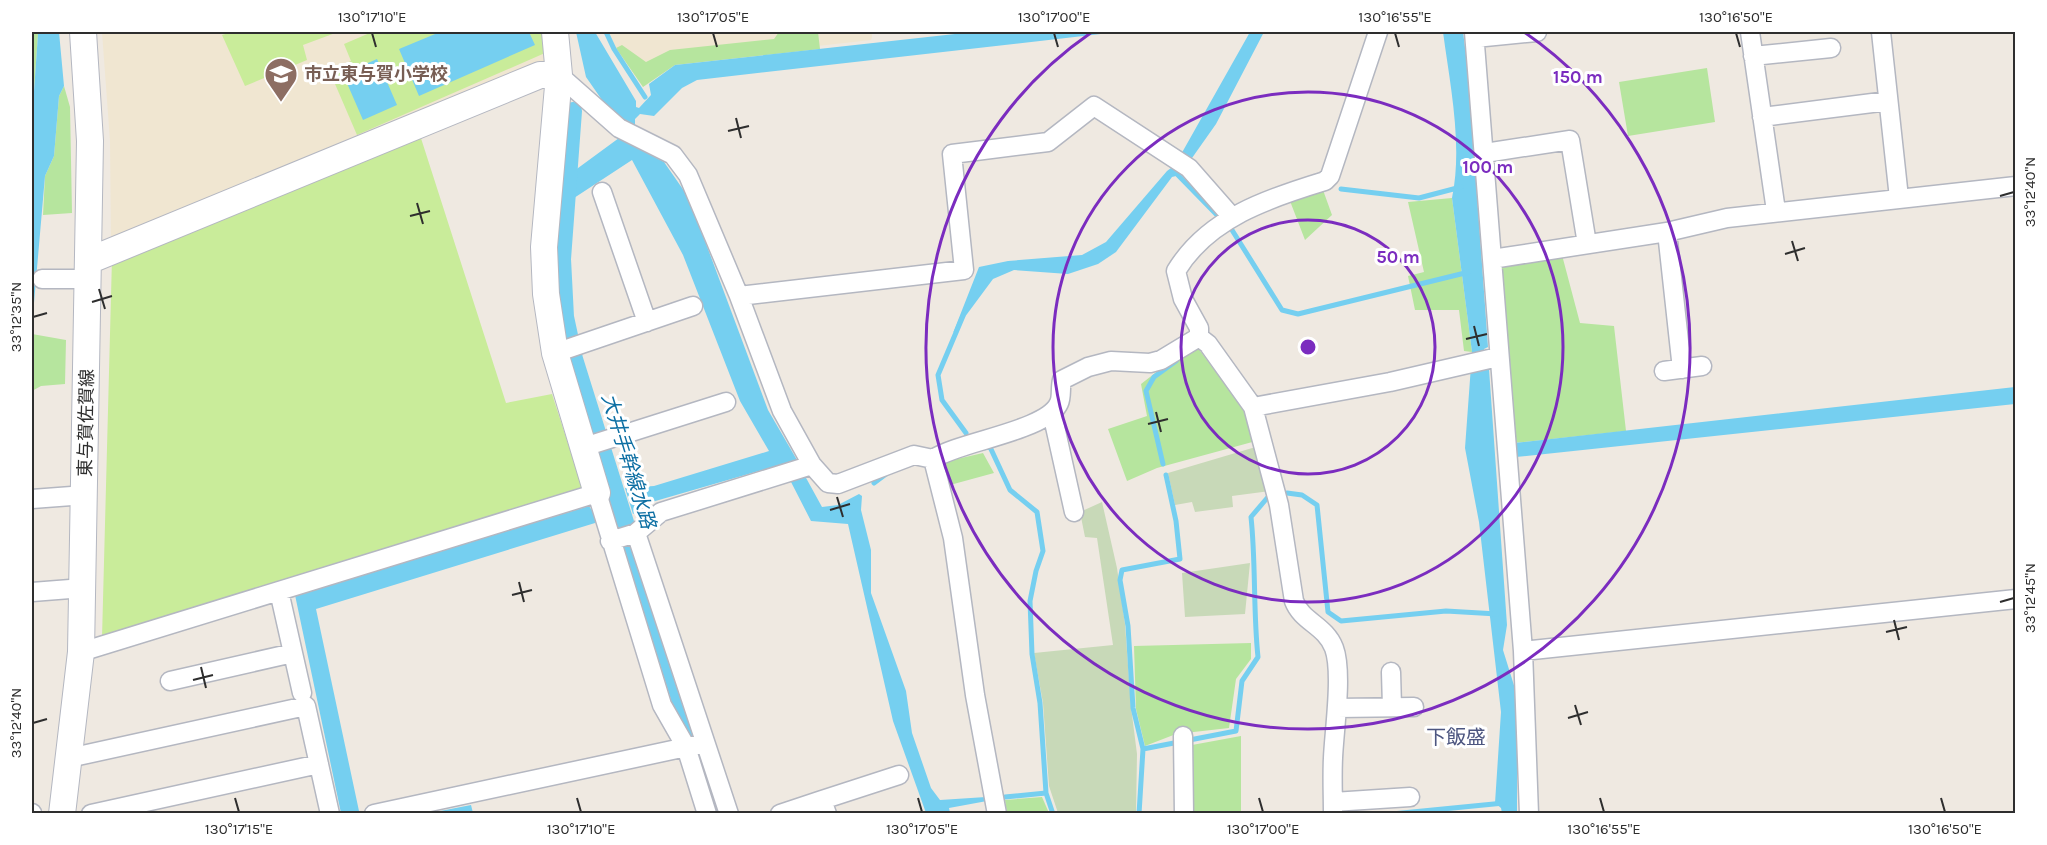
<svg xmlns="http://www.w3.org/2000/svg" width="2047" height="845" font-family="Karla,'Noto Sans JP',sans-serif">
	<rect width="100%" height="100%" fill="#efe9e1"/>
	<path fill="#f0e6d1" d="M102,32h442l1,34 -434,178 -1,-103z
		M609,32h263v5l-1,3 -196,22 -32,25 -27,-39z"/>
	<path fill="#b6e59e" d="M32,32l6,2 -6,86z
		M779,32h39l2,17 -145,16 -32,22 -27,-39 6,-3 24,17 24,-12 104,-11z
		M1707,68l8,54 -87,14 -9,-54z
		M64,86l6,21 2,106 -29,2 2,-39 9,-20 5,-60z
		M1323,190l9,25 -27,25 -15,-39z
		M1452,198l20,154 -8,-1 -5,-41h-44l-7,-34 16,-4 -16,-70z
		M1562,255l18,68 34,3 12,105 -112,12 -13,-177z
		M32,334l34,6 -1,44 -24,2 -9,5z
		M1198,348l48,64 10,29 -99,27 -30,13 -19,-52 39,-13 -6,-32 18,-14z
		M983,453l11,20 -44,12 -6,-23z
		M1251,643v16l-15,20 -7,49 -53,6 -31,12 -9,-37 -2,-63z
		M1241,736v77l-50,1 1,-69z
		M1042,797l7,16h-42l-2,-13z"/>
	<path fill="#c8d9b8" d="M1259,446l11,45 -38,5 1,11 -38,5 -3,-10 -17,3 -7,-32z
		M1102,502l15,66 8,56 6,83 6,47 -1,59h-78l-9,-27 -6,-83 -9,-50 79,-8 -16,-107 -12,-1 -5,-25z
		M1250,563l-5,51 -60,3 -3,-44z"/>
	<path fill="#c9ec9a" d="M232,32h106l-35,13 4,15 -62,26 -23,-51z
		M372,32h172l1,21 -188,82 -28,-65 22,-9 -7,-17z
		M419,132l87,271 46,-9 32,99 -482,145 10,-380z"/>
	<path fill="#75cff0" d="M36,32h23l5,54 -5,10 -5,60 -9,20 -13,150v-206l6,-86z
		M440,32h89l6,13 -116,51 -20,-47z
		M576,32h19l41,69v6l3,1 12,-13 -2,-11 26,-19 298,-33h145l-421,48 -15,8 -28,28 -14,-2 -5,5v8l-24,-14 -25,-36z
		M1250,32h14l-48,92 -36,51 -8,2 -56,75 -18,12 -30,10 -54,-4 -21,9 -40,54 26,-66 29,-6 74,-6 24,-13 61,-71 8,-6z
		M1443,32h20l5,38 20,277 -4,2 -1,16 6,4 18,256 -4,25 14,45v118h-15l-1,-5 -6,-5 6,-91 -22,-190 -14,-74 7,-96 -20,-154c11,-53 -2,-113 -9,-166z
		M377,59l20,46 -34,15 -20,-46z
		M619,138l45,24 25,36 79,212 29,50 -145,42 -19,12 -8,-26 29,-2 115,-35 -29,-50 -57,-146 -51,-95 -58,38v-27z
		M2015,387v17l-499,53 -2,-14z
		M805,476l17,31 16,-2 21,-11 3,2 -1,14 10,40v43l35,98 6,42 19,55 9,12 46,-3 1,4 -38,7 1,5h-24l-33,-92 -45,-197 -37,-3 -21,-41z
		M589,506l6,9v8l-279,86 43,202 -18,2 -46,-218z
		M471,805l2,8h-43z"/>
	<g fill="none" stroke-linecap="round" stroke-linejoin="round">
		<path stroke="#75cff0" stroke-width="5" d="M606,32l8,17 31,48
			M1175,172l41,42
			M1341,189l78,9 42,-11
			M1232,230l50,80 16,4 171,-42
			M963,316l-25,59 4,25 24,33
			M983,448l7,-1 20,43 27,22 6,39 -7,20 -6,30 2,53 8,49 6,90 7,21
			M1163,464l-17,-73 8,-14 22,-16
			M874,483l12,-9
			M1287,493l15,2 15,10 11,107 13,9 105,-10 51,3
			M1143,749l-10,-41 -5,-82 -8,-46 2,-10 58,-11 -4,-38 -10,-46
			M1005,797l41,-4
			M1139,814l4,-65 93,-18 6,-50 16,-24c-5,-47 -2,-93 -7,-140l17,-20
			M1392,814l112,-11"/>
		<path stroke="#75cff0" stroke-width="18" d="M573,111l-11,148 3,58 9,42 142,455"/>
		<g stroke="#b4b7c1" stroke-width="21">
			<path id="street" d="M1474,32l49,619 6,163
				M1750,32l26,179
				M1881,32l18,166
				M1475,38l62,-6
				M1753,56l78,-8
				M559,75l60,53 54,27 15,20 51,121 43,115 30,54 16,18 10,1 76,-29 19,4
				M1762,117l126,-16
				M1485,153l85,-13 17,104
				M602,192l45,130
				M1667,232l15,137
				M1492,259l175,-27 60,-14 289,-32
				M42,279h45
				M739,296l225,-26 -12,-116 96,-12 46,-36 95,62 43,49
				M1199,337l9,7 45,63 26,98 15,96c8,21 31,24 40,47 9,24 0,84 -1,110 -1,19 0,37 0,56
				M1199,337v-9l-16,-29 -7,-28c32,-53 93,-73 149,-90l5,-5 48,-144
				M555,353l138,-47
				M1664,371l38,-5
				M1253,407l137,-25 108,-25
				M1052,413l22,99
				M584,447l142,-45
				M933,459l20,79 22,157 22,119
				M933,459c27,-18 114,-28 126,-56 3,-6 1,-15 3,-23l26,-13 23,-6 39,2 11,-3 38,-23
				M32,499l53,-4
				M636,533l93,281
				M610,541l26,-8 25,-21 151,-47
				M279,591l23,102
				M32,592l51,-4
				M1523,651l493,-52
				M81,652l516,-159 65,212 24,42 21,67
				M1391,672l1,35
				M170,681l123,-28
				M1337,708l77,-1
				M1183,736l1,78
				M69,756h9l228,-50 24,108
				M822,800l77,-25
				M1333,802l77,-5
				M32,813v1
				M91,814l228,-50
				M374,814l331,-71
				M780,814l42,-14 5,14"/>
		</g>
		<g stroke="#b4b7c1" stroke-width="28">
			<path id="secondary" d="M555,32l4,43 -15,172 2,47 9,59 42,140
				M88,261l452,-186h19
				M62,814l19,-162 9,-511 -7,-109"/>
		</g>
		<use href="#street" stroke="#fff" stroke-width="18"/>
		<use href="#secondary" stroke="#fff" stroke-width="26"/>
	</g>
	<path fill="none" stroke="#2e2e2e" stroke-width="2" d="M372,33l4,14M713,33l4,14M1054,33l4,14M1395,33l4,14M1736,33l4,14M736,118l5,20M728,131l21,-5M2000,196l14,-4M417,203l6,21M410,216l20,-5M1792,241l6,20M1785,254l20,-6M99,289l6,20M92,302l20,-6M33,317l14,-4M1474,326l5,20M1466,339l21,-5M1156,412l5,20M1148,424l20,-5M837,497l6,20M830,510l20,-6M519,582l5,20M512,595l20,-5M2000,602l14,-4M1894,620l5,20M1886,632l21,-5M201,667l5,21M193,680l20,-5M1575,705l6,20M1568,718l20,-6M33,723l14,-4M235,798l4,14M577,798l4,14M918,798l4,14M1259,798l4,14M1600,798l4,14M1941,798l4,14"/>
	<g fill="none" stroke="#7b2cbf" stroke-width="3">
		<circle cx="1308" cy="347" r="127"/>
		<circle cx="1308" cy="347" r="255"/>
		<path d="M1524 32A382 382 0 1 1 1092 32"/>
	</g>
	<defs>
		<g id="school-pin" transform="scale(1.725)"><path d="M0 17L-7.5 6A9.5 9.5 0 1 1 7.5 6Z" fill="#8d6e63" stroke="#fff"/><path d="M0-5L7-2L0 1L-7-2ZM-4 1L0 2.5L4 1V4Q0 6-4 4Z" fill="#fff"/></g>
	</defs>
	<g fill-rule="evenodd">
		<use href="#school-pin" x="281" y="74"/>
	</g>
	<g text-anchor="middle" stroke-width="6" stroke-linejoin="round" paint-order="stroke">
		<g font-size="18" font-weight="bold" fill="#785e54" stroke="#fff" text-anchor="start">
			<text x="304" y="80">市立東与賀小学校</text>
		</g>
		<g font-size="18" fill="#2e2e2e" stroke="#fff">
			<text transform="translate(86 423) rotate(-89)" y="6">東与賀佐賀線</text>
		</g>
		<g font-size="20" font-style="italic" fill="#0d6fa3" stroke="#fff">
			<text transform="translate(629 461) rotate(73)" y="7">大井手幹線水路</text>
		</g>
		<g font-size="20" fill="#4d5680" stroke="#fff">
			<text x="1456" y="744">下飯盛</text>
		</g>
	</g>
	<circle cx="1308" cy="347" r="9" fill="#7b2cbf" stroke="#fff" stroke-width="3"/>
	<g font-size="18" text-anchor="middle" font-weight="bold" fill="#7b2cbf" stroke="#fff" stroke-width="6" stroke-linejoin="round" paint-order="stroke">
		<text x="1578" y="83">150 m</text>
		<text x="1488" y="173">100 m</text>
		<text x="1398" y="263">50 m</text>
	</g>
	<rect width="2047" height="845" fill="none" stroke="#ffffff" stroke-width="66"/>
	<rect x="33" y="33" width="1981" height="779" fill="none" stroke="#2e2e2e" stroke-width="2"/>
	<g font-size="15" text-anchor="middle" fill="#2e2e2e">
		<text x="372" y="22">130°17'10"E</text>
		<text x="713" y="22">130°17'05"E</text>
		<text x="1054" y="22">130°17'00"E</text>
		<text x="1395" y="22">130°16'55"E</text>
		<text x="1736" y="22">130°16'50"E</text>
		<text transform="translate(2030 192) rotate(-90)" y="5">33°12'40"N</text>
		<text transform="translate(16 317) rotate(-90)" y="5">33°12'35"N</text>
		<text transform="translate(2030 598) rotate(-90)" y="5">33°12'45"N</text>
		<text transform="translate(16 723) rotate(-90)" y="5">33°12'40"N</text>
		<text x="239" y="834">130°17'15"E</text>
		<text x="581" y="834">130°17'10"E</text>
		<text x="922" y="834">130°17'05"E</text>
		<text x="1263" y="834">130°17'00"E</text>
		<text x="1604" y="834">130°16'55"E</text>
		<text x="1945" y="834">130°16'50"E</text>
	</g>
</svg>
